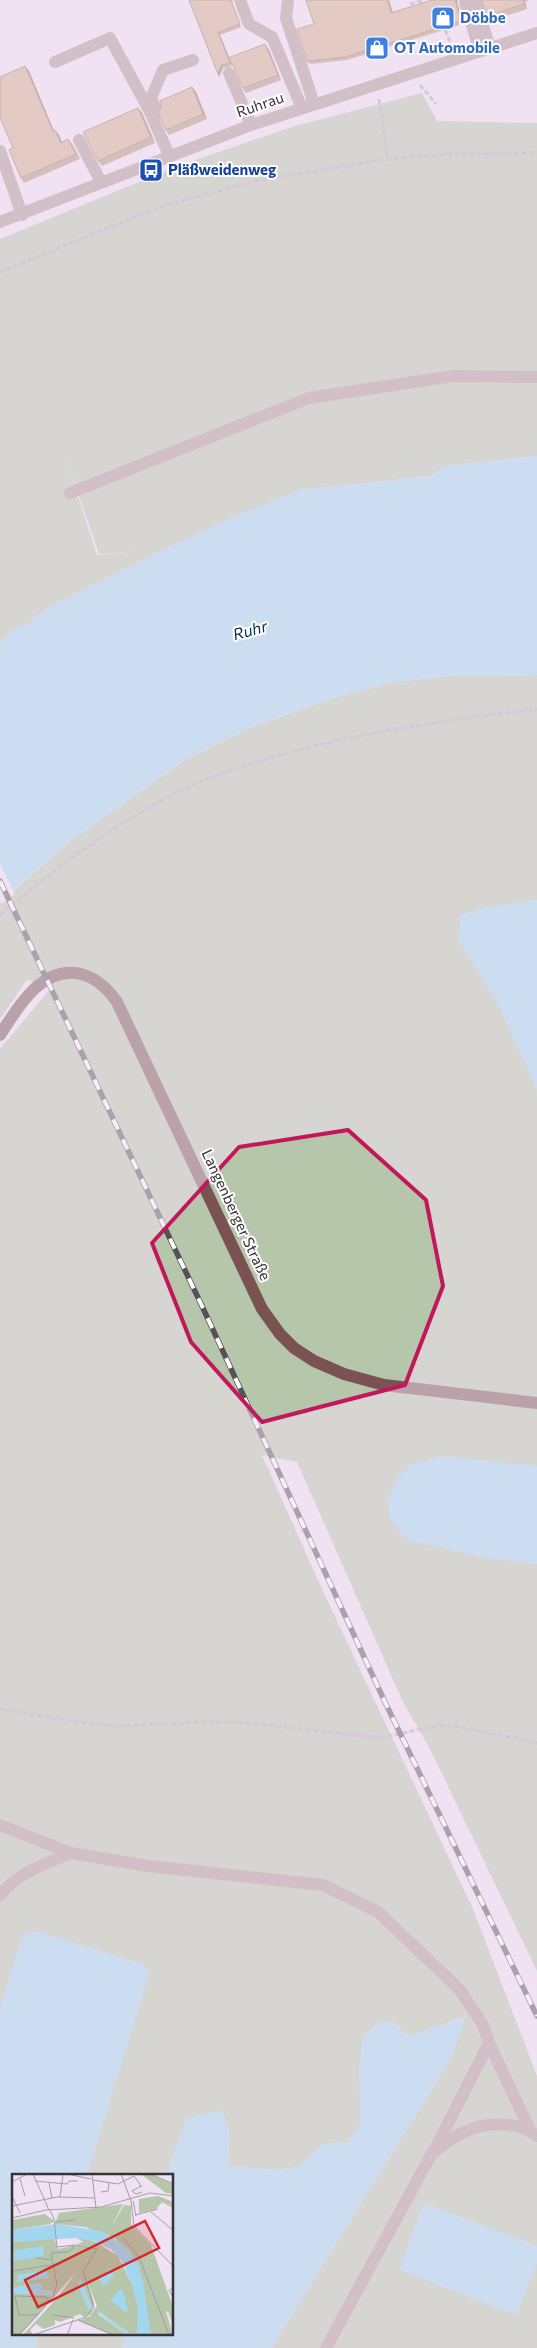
<svg xmlns="http://www.w3.org/2000/svg" width="537" height="2348" font-family="Commissioner,sans-serif">
	<rect width="100%" height="100%" fill="#f0e2f2"/>
	<path fill="#b5c6aa" fill-rule="evenodd" d="M422,93l15,28 100,2v333l-93,10 -13,10 -131,14 -133,58 -120,60 -20,17 -16,5 -11,15v-406l178,-73 117,-40zM64,453l35,101 40,-3 -42,4z
		M537,675v1296l-107,-222 -27,-47 -106,-240 -35,-7 59,132 152,322 64,167v272h-266l180,-290 14,-41 -57,20 -13,-14 -15,-2 -17,16 -3,88 -13,18 -24,1 -24,23 -23,3 -48,-4 1,-37 -61,43 -2,3 -152,1v158h113l-5,14h-122v-1299l51,-61 -24,-8 -27,39v-116l65,-58 53,-38 70,-49 63,-31 86,-30 58,-15 55,-6z"/>
	<path fill="#a3d7ef" d="M537,456v219l-87,1 -55,6 -58,15 -86,30 -63,31 -70,49 -53,38 -65,57v-257l11,-15 16,-6 20,-16 120,-60 67,-31 66,-27 131,-14 13,-10z
		M537,900v190l-39,-86 -39,-63 1,-26 27,-8z
		M442,1456l95,10v98l-51,-6 -79,-18 -18,-22 -1,-17 10,-25 16,-13z
		M37,1931l105,33 7,10 -62,201 -73,1v158h25l-4,14h-35v-340l23,-74z
		M466,2017l-15,41 -180,290h-149l5,-14h45v-158l-6,-1 20,-57 36,-8 7,19 -1,37 48,4 23,-3 24,-23 24,-1 13,-18 -1,-58 4,-30 17,-16 15,2 13,14z
		M424,2203l113,43v16l-20,53 -118,-45z"/>
	<path fill="#f0e2f2" d="M0,863l15,31 -14,10 -1,-3z"/>
	<g fill="none" stroke-linecap="round" stroke-linejoin="round">
		<path stroke="#b4a9b6" stroke-width="3" stroke-dasharray="5 2.5" stroke-linecap="butt" d="M410,4l14,-4
			M445,30l7,16
			M420,85l16,19
			M379,99l9,60
			M0,272l162,-66 95,-25 131,-22 62,-5 87,-1
			M0,915c61,-51 125,-100 198,-132 23,-11 50,-18 75,-26 86,-25 175,-37 264,-48
			M0,1709l77,13 40,4 87,-4 46,1 131,15 58,-13 16,1 82,17"/>
		<path stroke="#ad9595" stroke-width="12" d="M240,0l9,24 23,13 30,71
			M288,0l-2,18 28,86
			M475,0l15,48
			M465,3l15,48
			M55,62l55,-24 40,74 19,43
			M229,73l22,52
			M157,112l-6,-14 12,-28 30,-10
			M79,140l22,42
			M0,151l22,64
			M0,222l251,-97 286,-92
			M70,493l239,-95 144,-22 84,1
			M0,1825l71,28 77,13 175,19 55,27 82,78 23,35 6,18
			M0,1895c17,-22 47,-32 71,-42
			M434,2151l55,-108 42,89
			M326,2348l106,-195c10,-6 19,-15 30,-20 22,-11 55,-13 75,3"/>
		<path stroke="#7a5252" stroke-width="12" d="M0,1035c18,-28 42,-70 81,-61 16,4 27,15 36,28l145,307 18,25 14,14 20,13 30,13 40,11 153,18"/>
		<g stroke="#575058" stroke-width="5.5">
			<path id="rail" d="M0,881l202,425 182,394 153,316"/>
		</g>
		<use href="#rail" stroke="#fff" stroke-width="4" stroke-dasharray="11" stroke-linecap="butt"/>
	</g>
	<path fill="#b69679" d="M189,0h44l-1,3 9,24 -21,8 9,23 36,-14 4,6 12,30 -35,13 -3,-5 -10,-22 -2,-3 1,3 -9,2 -4,9 -1,-3z
		M432,0h26l-1,2 6,22 -116,36 -37,4 -3,-3 86,-49z
		M481,0h49l-5,2 2,7 -37,12 -3,-5z
		M25,66l4,5 25,60 1,-1 4,5 3,7 6,-3 12,20 -56,24 -3,-5z
		M192,87l4,5 11,27 -38,16 -3,-5z
		M138,108l4,5 13,30 -53,23 -4,-5z"/>
	<path fill="#947a63" d="M388,0h1l5,16 -3,-3z
		M455,0h3l-1,2 6,22 -2,-3z
		M523,0h1l1,2 2,7 -3,-5z
		M218,32l2,3 11,27 -2,-2z
		M265,44l4,6 12,30 -3,-5z
		M221,65l2,3 -4,9 -1,-3z
		M25,66l4,5 27,65 -3,-5z
		M192,87l4,5 11,27 -4,-5z
		M138,108l4,5 13,30 -4,-6z
		M55,130l4,5 5,13 -3,-5z
		M68,139l4,5 8,15 -4,-5z"/>
	<path fill="#d4ae8d" stroke="#947a63" d="M189,0h42l9,24 -22,8 12,31 -9,2 -3,9z
		M306,0h82l3,13 41,-13h23l6,21 -116,36 -38,4 -10,-32 17,-5z
		M481,0h42l1,4 -37,12z
		M265,44l13,31 -35,13 -10,-23 -5,-7z
		M25,66l28,65 2,-1 6,13 7,-4 8,15 -55,24 -12,-28 4,-2 -13,-30v-41z
		M192,87l11,27 -37,16 -8,-17 3,-5 -1,-7z
		M138,108l13,29 -53,24 -15,-29z"/>
	<path d="M0 0H537V2348H0ZM348,1130l78,70 17,86 -38,99 -143,37 -71,-80 -39,-99 87,-96z" fill="#f0e2f2" fill-opacity=".55" fill-rule="evenodd"/>
	<path fill="none" stroke="#c2185b" stroke-width="4" stroke-linejoin="round" d="M348,1130l78,70 17,86 -38,99 -143,37 -71,-80 -39,-99 87,-96z"/>
	<defs>
		<g id="shop-square" transform="scale(1.25)"><rect x="-9" y="-9" width="18" height="18" rx="4" fill="#3f7fe0" stroke="#fff"/><path d="M-5-2.5h2.3a2.7 3.5 0 0 1 5.4 0H5L5.5 6h-11ZM-1.5-2.5h3a1.5 2.3 0 0 0-3 0Z" fill="#fff"/></g>
		<g id="bus-square" transform="scale(1.25)"><rect x="-9" y="-9" width="18" height="18" rx="4" fill="#1a4fb4" stroke="#fff"/><path d="M-5-6H5V4H4V6H2V4H-2V6H-4V4H-5ZM-3.5-4V0h7V-4ZM-3.5 1.2v1.5H-2V1.2ZM2 1.2v1.5H3.5V1.2Z" fill="#fff"/></g>
	</defs>
	<g fill-rule="evenodd">
		<use href="#shop-square" x="443" y="18"/>
		<use href="#shop-square" x="377" y="48"/>
		<use href="#bus-square" x="151" y="170"/>
	</g>
	<g text-anchor="middle" stroke-width="4" stroke-linejoin="round" paint-order="stroke">
		<g font-size="15" font-weight="bold" fill="#366cbe" stroke="#fff" text-anchor="start">
			<text x="460" y="23">Döbbe</text>
			<text x="394" y="53">OT Automobile</text>
		</g>
		<g font-size="15" fill="#383339" stroke="#fff">
			<text transform="translate(260 105) rotate(-19)" y="5">Ruhrau</text>
			<text transform="translate(236 1215) rotate(65)" y="5">Langenberger Straße</text>
		</g>
		<g font-size="15" font-weight="bold" fill="#164399" stroke="#fff" text-anchor="start">
			<text x="168" y="175">Pläßweidenweg</text>
		</g>
		<g font-size="16" font-style="italic" fill="#033344" stroke="#fff">
			<text transform="translate(250 630) rotate(-16)" y="6">Ruhr</text>
		</g>
	</g>
	<g transform="translate(12 2174)">
		<rect width="161" height="161" fill="#f0e2f2"/>
		<path d="M129,0h8l24,10v10l-7,-1zM146,22l13,5 2,7 -11,-6 -6,7 -17,4v-14zM111,30l-14,27 15,-26 7,1v18l20,21 22,62v19l-5,-15 -2,1 7,23h-22l-13,-71 -23,-26 -30,-11 -30,-3 4,-11zM33,40l9,7 -4,3 -38,6v-10zM42,64l4,11 19,-4 19,3 -19,-4 6,-2 -6,-4 17,3 24,15 14,28 6,23v28l-8,-1 -31,-23 -1,3 29,21h-14l-34,-14 11,-5 7,-10 -9,-23 6,20 -3,11 -7,3 -4,-3 -20,8 -5,-2v5l-11,4 -8,-5 -6,6 3,5h-10l35,-38 19,-26 -57,64h-8v-42l41,2 -2,-4 -9,-1 -1,-7 -29,5v-46z" fill="#b5c6aa"/>
		<path d="M44,50l45,7 27,17 10,16 5,18 8,53h-24l-30,-23 2,-1 30,23 8,-2 1,-25 -6,-23 -10,-23 -11,-12 -17,-8 -19,-3 -63,4v-12zM31,72l1,10 -32,5v-10zM98,93l4,8 -11,11 -3,-7zM35,96l1,8 -31,4v-7zM68,104l12,28 -3,5 -11,-26zM29,109l1,7 9,1 3,4 -42,-2v-5zM110,114l6,22 -3,2 -15,-12z" fill="#a3d7ef"/>
		<path fill="none" stroke="#a69ca8" stroke-width="1" d="M21,0l16,36M55,0l24,5M80,0l4,34M109,0l10,27M138,0l24,10M8,5l5,17M81,6l25,4 16,-8 8,11M23,7l32,3 2,-3h9M0,8l15,-8M37,9l3,15M129,12l-9,5 4,3 6,-2M89,18l7,-1 1,-8M0,22l8,17M48,23l3,-23M119,27l3,25 40,41M121,27l3,15M0,32l45,-9 37,1M139,38l23,19M123,41l23,-6M0,44l34,-8 55,-3 49,-14 24,3M43,48l20,-2M110,63l17,20 30,78M24,84l15,2M0,97l40,-6M162,114l-5,2 5,9M41,123l4,-13 -6,-31 16,-1 5,-2 1,-5M41,141l21,3M66,146l35,15M7,161l26,-28 4,-6 -3,-4 -31,-1 4,19h19M21,161l53,-18 8,-9 -11,-37 14,-22 -21,-4 -19,2 -3,-28 -4,-9M55,161l6,-15"/>
		<path fill="#d62828" fill-opacity="0.15" stroke="#d62828" stroke-width="2.5" d="M133,47l14,27 -121,59 -13,-27z"/>
		<rect width="161" height="161" fill="none" stroke="#383339" stroke-width="2.5"/>
	</g>
</svg>
